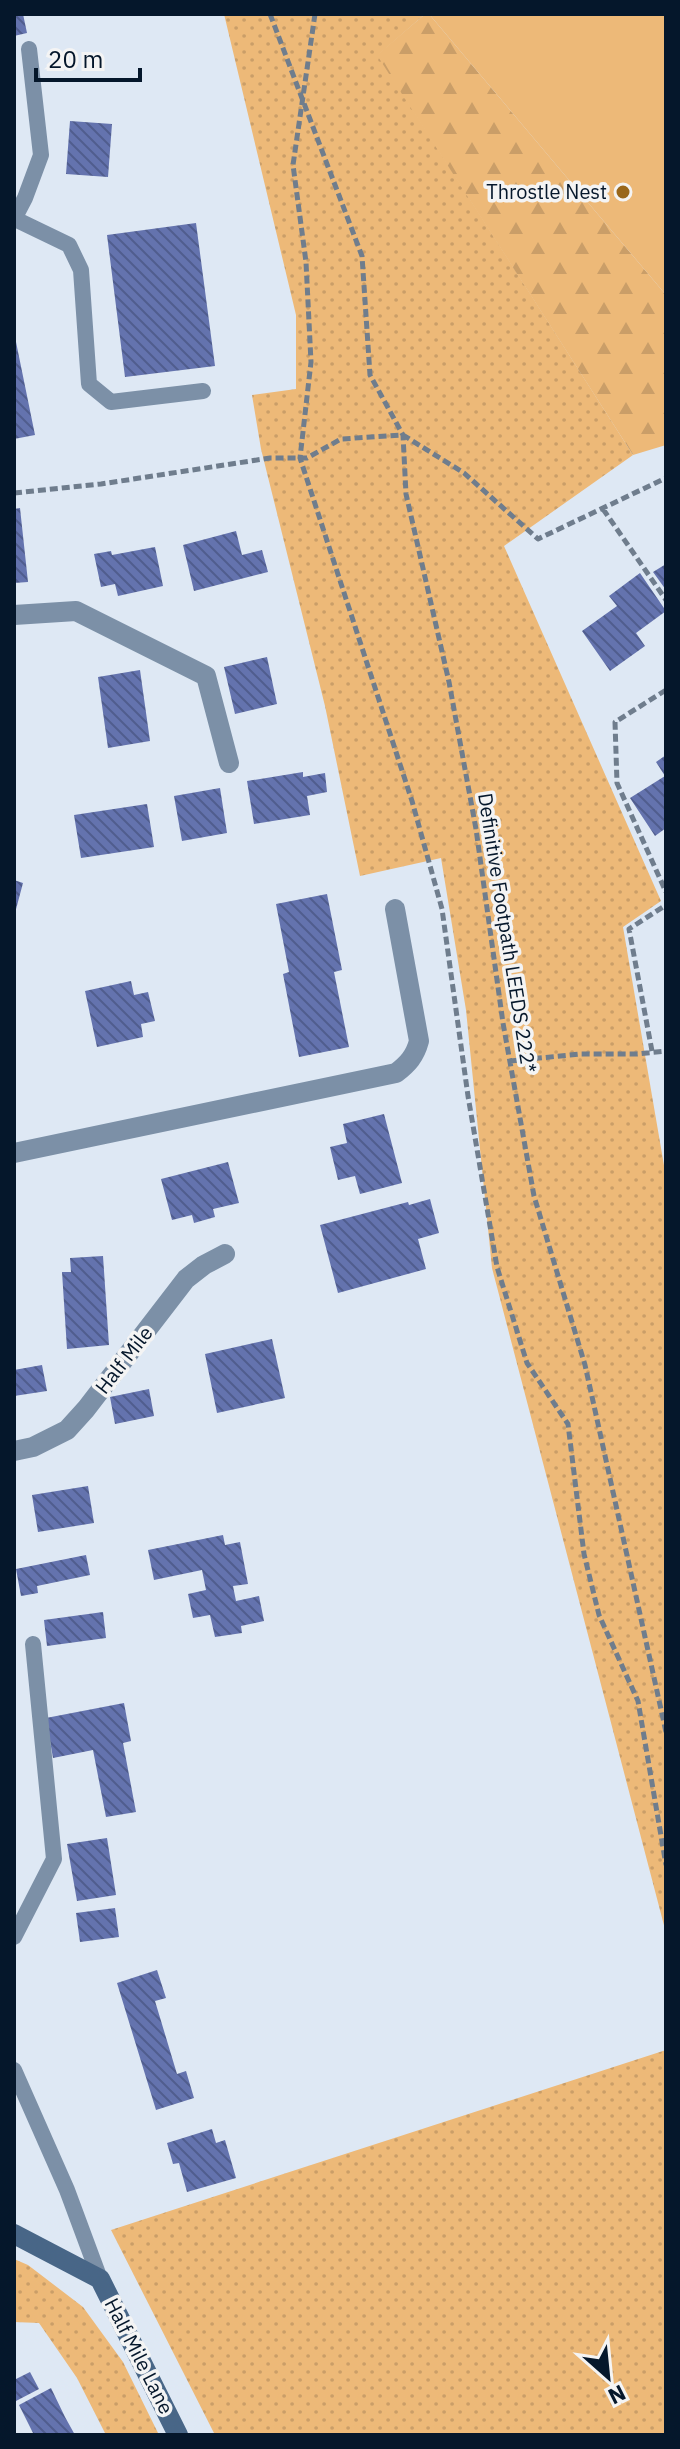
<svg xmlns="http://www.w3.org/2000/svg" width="680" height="2449" font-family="'IBM Plex Sans',sans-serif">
	<defs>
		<pattern id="grass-dots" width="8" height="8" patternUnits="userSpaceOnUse" patternTransform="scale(2)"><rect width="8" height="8" fill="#edb978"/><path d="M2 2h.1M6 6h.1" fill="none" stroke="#ca9e68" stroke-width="1.8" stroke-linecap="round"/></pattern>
		<pattern id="forest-firs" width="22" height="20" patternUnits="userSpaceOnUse" patternTransform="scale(2)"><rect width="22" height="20" fill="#edb978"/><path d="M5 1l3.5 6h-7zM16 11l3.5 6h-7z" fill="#ca9e68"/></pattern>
		<pattern id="building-back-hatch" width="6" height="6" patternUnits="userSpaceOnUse" patternTransform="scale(2)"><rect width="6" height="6" fill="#6473ae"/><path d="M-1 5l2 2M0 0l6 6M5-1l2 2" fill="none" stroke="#505d8e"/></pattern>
	</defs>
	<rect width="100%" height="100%" fill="#dee8f4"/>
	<path fill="url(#grass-dots)" d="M224,14h201l-47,41 255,400 -129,91 157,355 -38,26 43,250v756l-174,-665 -26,-258 -25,-152 -81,18 -35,-170 -64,-257 -9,-54 44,-6v-74z
		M666,2050v385h-451l-104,-205z
		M14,2259l14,6 55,42 40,55 36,73h-53l-29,-57 -38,-55 -25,-1z"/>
	<path fill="url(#forest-firs)" d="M425,14h4l237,281v150l-33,10 -256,-400z"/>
	<path fill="#edb978" d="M429,14h237v281z"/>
	<path fill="url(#building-back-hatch)" d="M14,14h9l4,19 -13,3z
		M70,121l42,3 -4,53 -42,-3z
		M196,223l19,143 -90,11 -18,-142z
		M15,337l20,98 -21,4v-101z
		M20,508l8,74 -14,1v-74z
		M236,531l6,24 20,-5 6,22 -74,19 -11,-46z
		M155,547l8,39 -45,10 -3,-12 -14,3 -7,-33 17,-3 1,4z
		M666,564v26l-13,-18z
		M640,573l26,38 -30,22 9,13 -35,25 -28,-40 35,-25 -8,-10z
		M267,657l10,47 -42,10 -11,-47z
		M140,670l10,71 -42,7 -10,-71z
		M666,755v73l-11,8 -25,-38 35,-22 -9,-14z
		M303,772v5l22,-4 2,19 -20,4 3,19 -56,9 -7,-43z
		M220,788l7,45 -45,8 -8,-45z
		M147,804l7,43 -73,11 -7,-43z
		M14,880l9,3 -8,30h-1z
		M327,894l15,76 -8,2 15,75 -50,10 -16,-83 6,-2 -13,-68z
		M131,981l3,14 14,-3 7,29 -14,3 2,13 -46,10 -12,-56z
		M384,1114l18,69 -42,11 -5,-18 -17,4 -8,-33 17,-4 -4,-19z
		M228,1162l11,41 -26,6 2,8 -21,6 -2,-8 -20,5 -11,-41z
		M430,1199l9,34 -21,6 8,30 -88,24 -18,-68 88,-23 1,3z
		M103,1256l6,89 -42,4 -5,-77h9l-1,-14z
		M272,1339l13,59 -68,15 -12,-59z
		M42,1365l5,26 -33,5v-26z
		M149,1389l5,27 -39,8 -5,-27z
		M88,1486l6,37 -56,9 -6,-37z
		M223,1535l2,10 15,-3 8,42 -15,2 3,15 23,-5 5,25 -23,5 1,7 -27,4 -5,-22 -17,3 -5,-24 18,-4 -4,-20 -48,10 -6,-30z
		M86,1555l4,20 -53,11 1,7 -17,3 -5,-27z
		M103,1612l3,26 -59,8 -3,-26z
		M124,1703l7,38 -8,2 13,69 -30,5 -13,-67 -40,8 -7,-40z
		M107,1838l9,57 -39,6 -10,-57z
		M115,1908l4,29 -39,5 -4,-29z
		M157,1970l9,28 -11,3 22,73 9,-3 8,27 -38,12 -39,-127z
		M212,2129l4,14 9,-3 11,38 -49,14 -8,-29 -6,1 -6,-21z
		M30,2372l9,17 -23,12 -2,-21z
		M51,2388l14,29 10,18h-41l-15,-30z"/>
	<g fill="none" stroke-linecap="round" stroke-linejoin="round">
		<path stroke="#6f7d8d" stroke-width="5" stroke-dasharray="8 4" stroke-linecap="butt" d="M270,14l92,242 8,119 33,60 3,59 43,188 27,147 27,194 31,173 51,169 81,367
			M315,14l-22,151 13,97 5,100 -11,96 112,343 30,108 26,187 29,171 30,96 41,61 16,130 15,61 39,86 28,164
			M14,493l87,-9 169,-26h37l34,-19 62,-4 61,38 74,66 128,-61
			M603,509l63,91
			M666,690l-51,32 2,61 49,109
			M652,1051l-23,-122 37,-24
			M510,1061l70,-7h57l29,-3"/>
		<path stroke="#7c90a7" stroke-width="16" d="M14,219l11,-21 16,-43 -12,-106
			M15,219l54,26 12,25 8,114 22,18 92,-11
			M14,1937l40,-78 -21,-215
			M14,2070l53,120 33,89"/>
		<path stroke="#7c90a7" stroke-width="20" d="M14,615l62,-4 130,65 23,87
			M14,1153l382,-80c12,-9 19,-17 23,-32l-24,-132
			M14,1451l19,-4 34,-17 19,-21 100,-130 18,-14 21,-11"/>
		<path stroke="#486687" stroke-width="20" d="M14,2234l86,45 78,156"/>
	</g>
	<circle fill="#99671b" stroke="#f4f4f4" stroke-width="3" cx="623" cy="192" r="8"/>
	<g text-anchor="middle" stroke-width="7" stroke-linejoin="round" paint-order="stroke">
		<g font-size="20" fill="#05172b" stroke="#f4f4f4" text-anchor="end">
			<text x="607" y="199">Throstle Nest</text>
		</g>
		<g font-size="20" fill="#05172b" stroke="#f4f4f4">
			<text transform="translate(507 933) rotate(81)" y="7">Definitive Footpath LEEDS 222*</text>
			<text transform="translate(124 1360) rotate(-52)" y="7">Half Mile</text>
			<text transform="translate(139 2356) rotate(63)" y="7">Half Mile Lane</text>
		</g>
	</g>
	<rect width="680" height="2449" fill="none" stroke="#05172b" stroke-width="32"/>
	<g transform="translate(608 2377) rotate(153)" stroke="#f4f4f4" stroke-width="6" paint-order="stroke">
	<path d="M0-6L14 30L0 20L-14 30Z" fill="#05172b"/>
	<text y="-12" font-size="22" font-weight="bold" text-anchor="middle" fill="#05172b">N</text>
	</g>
	<path d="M36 68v12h104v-12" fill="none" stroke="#05172b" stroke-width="4"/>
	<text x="48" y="68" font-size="24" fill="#05172b" stroke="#f4f4f4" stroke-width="6" paint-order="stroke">20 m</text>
</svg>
